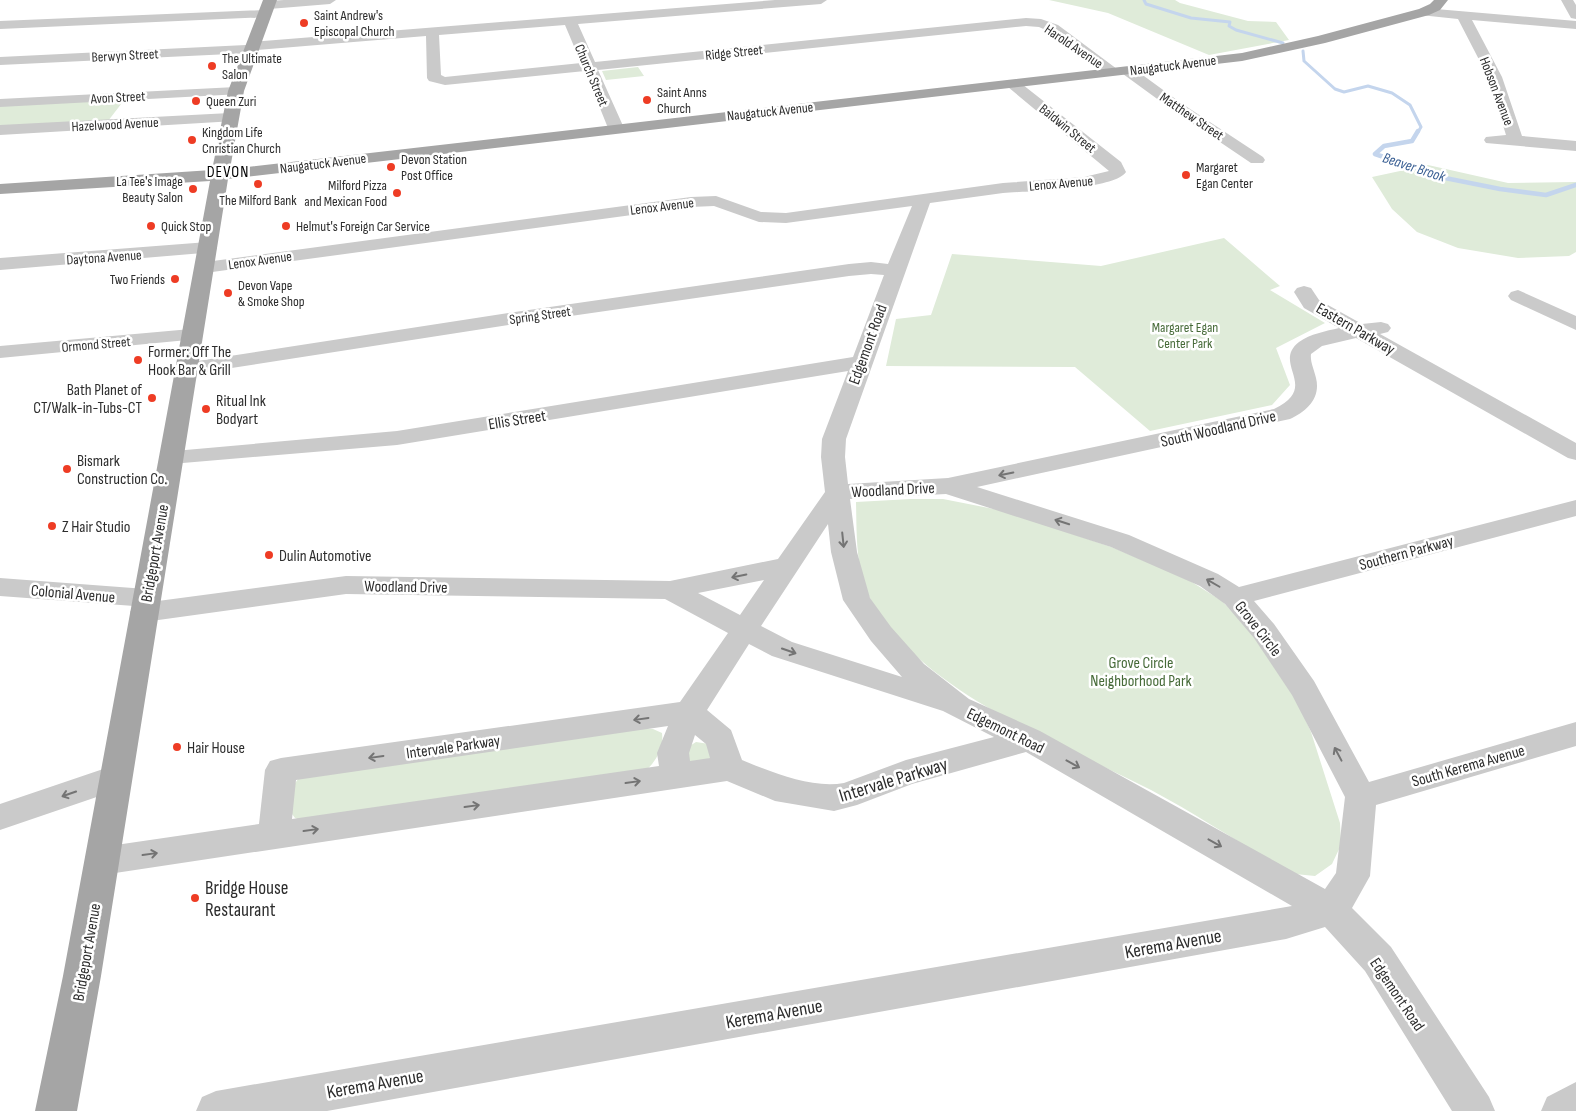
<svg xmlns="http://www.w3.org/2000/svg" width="1576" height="1111" font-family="'Sofia Sans Condensed',sans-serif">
	<rect width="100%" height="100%" fill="#fff"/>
	<path fill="#dfebd9" d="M1049,0h126l5,3 68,18 28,1 13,18 -80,15 -101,-42z
		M638,67l6,9 -38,4 -4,-9z
		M125,99l-17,22 -108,7v-24z
		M1428,165l80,18 68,-1v70l-7,4 -51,2 -60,-10 -41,-16 -25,-23 -20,-32z
		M1224,238l56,48 -10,4 55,33 -49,25 14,37 -18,20 -122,26 -75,-64 -189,-1 10,-47 35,-4 21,-61 149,12z
		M911,499h32l66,13 105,36 73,31 35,22 29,31 35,45 25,55 29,91 1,22 -9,19 -17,12 -20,-2c-49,-26 -95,-58 -144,-84 -86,-44 -213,-92 -269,-172 -27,-37 -25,-72 -26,-116z
		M640,728l13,1 9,4c2,15 -6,29 -18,39l-341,49 -8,-3 -6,-8 3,-23 7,-9z
		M696,742l13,2 3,14 -23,5 -4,-14z"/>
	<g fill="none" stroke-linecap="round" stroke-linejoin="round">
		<path stroke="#c4d5ed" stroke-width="3" d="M1144,0l2,4 45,14 39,4 -1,4 7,4 47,13
			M1303,51l1,10 31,28 9,3 24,-6 24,7 18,12 11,22 -3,5"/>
		<path stroke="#c4d5ed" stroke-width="4.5" d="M1418,131l-6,10 -28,5 -9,8 70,24 55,11 46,6 30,-10"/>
		<path fill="#cacaca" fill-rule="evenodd" d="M284,0h52l-6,4 -61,5 -6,-4 6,-4z
			M775,0h52l-6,4 -243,20 17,38 431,-44 15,1 17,6 63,47 -2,3h-10l-61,-44 -9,-4 -13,-1 -428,44 26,58 -2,3h-12l-2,-3 -23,-57 -140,14 -16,-4 -2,-3 -1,-42 -169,14 -6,3 -251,12v-8l246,-12 6,-3zM565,25l16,38 -136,14 -4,-2 -2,-40z
			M1561,0h12l3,5v14l-5,-1z
			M1424,8l152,13v8l-104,-9 30,57 20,59 54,5v10l-90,-8 -2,-3 2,-3 20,-2 -18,-58 -30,-58 -38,-4 -2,-3 2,-3z
			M264,10l6,4 -1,3 -269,12v-8z
			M1128,67l5,1 48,35 82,54 2,3 -2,3h-12l-80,-54 -48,-35 -2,-3 2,-3z
			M1013,80l5,1 103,81 5,10c-12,18 -99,19 -123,21 -24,3 -49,7 -73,10l-84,236 -1,18 3,27 100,-6 326,-69c47,-22 -3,-45 25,-67 11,-8 27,-11 40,-14l-35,-20 -10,-16 3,-4 7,-2 7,2 8,12 43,24 19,-2 7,2 3,4 -3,4 -8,2 196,109v17l-8,-2 -212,-120 -34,8 -11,8c-1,8 3,15 5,24 5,20 -9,33 -26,41l-313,68 152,48 89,39 21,13 337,-87v16l-322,85 20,23 40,57 55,101 207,-60v24l-200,59 -6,71 -18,32 39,39 98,150 6,14h-43l-87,-140 -40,-44 -39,12 -959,172h-131l6,-14 14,-6 1076,-185 -266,-154 -114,32 -55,21 -23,6 -59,-10 -48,-20 -625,94 -12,-4 -5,-10 5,-10 12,-4 157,-23 6,-54 5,-9 11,-3 399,-56 48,-69 -63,-34 -319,-5 -202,28 -10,-3 -4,-7 4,-6 -134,-10v-18l146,11 10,2 4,7 -2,3 188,-25 324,5 108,-22 47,-67 -4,-35 1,-18 26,-68 -451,74 -226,19 -8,-2 -4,-5 4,-5 234,-21 456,-74 31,-82 -13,-1 -22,2 -334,48 -329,51 -8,-1 -3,-5 3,-5 337,-52 334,-48 22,-2 17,2 24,-58 -126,17 -27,-1 -45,-16 -23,1 -486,66 -7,-2 -3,-4 3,-4 493,-66 25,-1 45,16 25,1 217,-30 81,-6 25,-6 -101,-84 -2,-3 2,-3zM946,494l165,53 89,39 25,18 29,34 38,57 53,102 -9,76 -11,16 -285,-158 -71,-32 -45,-35 -33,-37 -21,-29 -13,-46 -7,-53zM828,524l3,28 12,48 28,41 31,36 -110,-35 -31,-16zM764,580l-24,35 -42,-22zM749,644l23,12 171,55 51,26 -88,23 -62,23c-32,6 -73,-11 -102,-23l-11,-30 -24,-20zM668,726l-11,27 2,13 -367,53 4,-39zM695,735l11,9 4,14 -20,3 -1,-8z
			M236,87l5,1 2,3 -2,3 -241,13v-8z
			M230,113l5,2 3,3 -3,3 -235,14v-10z
			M208,242l7,2 2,4 -2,4 -215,18v-12z
			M1518,290l58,26v14l-65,-30 -3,-4 3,-4z
			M191,329l7,2 3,4 -3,4 -198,19v-12z
			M115,765l11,4 5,9 -5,9 -126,43v-26z
			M1576,1082v29h-35l6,-14z"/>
		<path fill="#a5a5a5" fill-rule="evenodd" d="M263,0h14l-33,91 -14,78 1012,-116 76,-17 101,-27 11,-5 4,-4h14l-8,10 -11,5 -104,28 -83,18 -1014,118 -127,797 -24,135h-42l28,-135 147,-795 -210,13v-10l212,-14 16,-79z"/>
	</g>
	<defs><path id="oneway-shaft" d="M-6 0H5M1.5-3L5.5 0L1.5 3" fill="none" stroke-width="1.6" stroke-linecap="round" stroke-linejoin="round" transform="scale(1.25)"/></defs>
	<g stroke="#747474">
		<use href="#oneway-shaft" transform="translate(1006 474) rotate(168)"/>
		<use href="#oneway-shaft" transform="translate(1062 522) rotate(-162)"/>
		<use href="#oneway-shaft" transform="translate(843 540) rotate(84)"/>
		<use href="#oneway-shaft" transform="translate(739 576) rotate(168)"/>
		<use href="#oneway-shaft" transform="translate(1213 583) rotate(-150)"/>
		<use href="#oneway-shaft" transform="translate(789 651) rotate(19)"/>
		<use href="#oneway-shaft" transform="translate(641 719) rotate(172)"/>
		<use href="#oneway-shaft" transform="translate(1338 754) rotate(-118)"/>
		<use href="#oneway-shaft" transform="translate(376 757) rotate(172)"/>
		<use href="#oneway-shaft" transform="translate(1073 764) rotate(29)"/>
		<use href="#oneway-shaft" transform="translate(633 782) rotate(-8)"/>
		<use href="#oneway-shaft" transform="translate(69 794) rotate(161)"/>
		<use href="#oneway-shaft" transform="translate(472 806) rotate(-8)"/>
		<use href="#oneway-shaft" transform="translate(311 830) rotate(-8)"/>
		<use href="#oneway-shaft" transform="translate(1215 843) rotate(29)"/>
		<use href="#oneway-shaft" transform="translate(150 854) rotate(-8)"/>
	</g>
	<g fill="#ee3c24" stroke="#fff" stroke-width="2">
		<circle cx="304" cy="23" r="5"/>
		<circle cx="212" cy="66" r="5"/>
		<circle cx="647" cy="100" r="5"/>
		<circle cx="196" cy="101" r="5"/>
		<circle cx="192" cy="140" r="5"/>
		<circle cx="391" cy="167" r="5"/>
		<circle cx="1186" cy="175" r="5"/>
		<circle cx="258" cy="184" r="5"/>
		<circle cx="193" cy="189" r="5"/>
		<circle cx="397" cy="193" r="5"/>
		<circle cx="151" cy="226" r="5"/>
		<circle cx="286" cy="226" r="5"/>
		<circle cx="175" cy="279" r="5"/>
		<circle cx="228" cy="293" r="5"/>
		<circle cx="138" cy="360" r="5"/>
		<circle cx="152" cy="398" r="5"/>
		<circle cx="206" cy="409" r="5"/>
		<circle cx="67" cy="469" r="5"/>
		<circle cx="52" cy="526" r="5"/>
		<circle cx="269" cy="555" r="5"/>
		<circle cx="177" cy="747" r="5"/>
		<circle cx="195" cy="898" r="5"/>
	</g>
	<g text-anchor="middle" stroke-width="5" stroke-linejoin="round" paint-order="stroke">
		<g font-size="14" fill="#2d2d2d" stroke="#fff" text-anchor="start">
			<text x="314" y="20">Saint Andrew's<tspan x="314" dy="16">Episcopal Church</tspan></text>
			<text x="222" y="63">The Ultimate<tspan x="222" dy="16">Salon</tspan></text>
			<text x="657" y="97">Saint Anns<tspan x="657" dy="16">Church</tspan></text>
			<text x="206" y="106">Queen Zuri</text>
			<text x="202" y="137">Kingdom Life<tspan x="202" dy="16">Cnristian Church</tspan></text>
			<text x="401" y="164">Devon Station<tspan x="401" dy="16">Post Office</tspan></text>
			<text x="1196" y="172">Margaret<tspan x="1196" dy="16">Egan Center</tspan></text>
			<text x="183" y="186" text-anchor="end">La Tee's Image<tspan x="183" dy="16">Beauty Salon</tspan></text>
			<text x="387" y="190" text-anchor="end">Milford Pizza<tspan x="387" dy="16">and Mexican Food</tspan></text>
			<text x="258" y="205" text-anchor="middle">The Milford Bank</text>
			<text x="161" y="231">Quick Stop</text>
			<text x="296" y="231">Helmut's Foreign Car Service</text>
			<text x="165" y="284" text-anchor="end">Two Friends</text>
			<text x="238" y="290">Devon Vape<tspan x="238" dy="16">&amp; Smoke Shop</tspan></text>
		</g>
		<g font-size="14" fill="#2d2d2d" stroke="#fff">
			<text transform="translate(1074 46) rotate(34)" y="5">Harold Avenue</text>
			<text transform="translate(734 52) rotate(-6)" y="5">Ridge Street</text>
			<text transform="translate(125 55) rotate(-3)" y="5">Berwyn Street</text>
			<text transform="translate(1173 65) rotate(-7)" y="5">Naugatuck Avenue</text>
			<text transform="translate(592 75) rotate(67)" y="5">Church Street</text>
			<text transform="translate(1497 91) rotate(69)" y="5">Hobson Avenue</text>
			<text transform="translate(118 97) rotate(-3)" y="5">Avon Street</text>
			<text transform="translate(770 111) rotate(-6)" y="5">Naugatuck Avenue</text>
			<text transform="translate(1192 116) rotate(34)" y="5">Matthew Street</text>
			<text transform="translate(115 124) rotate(-3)" y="5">Hazelwood Avenue</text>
			<text transform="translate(1068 128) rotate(39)" y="5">Baldwin Street</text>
			<text transform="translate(323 163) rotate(-7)" y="5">Naugatuck Avenue</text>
			<text transform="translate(1061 183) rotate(-5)" y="5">Lenox Avenue</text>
			<text transform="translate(662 206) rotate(-7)" y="5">Lenox Avenue</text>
			<text transform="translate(104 257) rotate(-4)" y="5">Daytona Avenue</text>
			<text transform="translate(260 260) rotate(-8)" y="5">Lenox Avenue</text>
			<text transform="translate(540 315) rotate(-8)" y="5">Spring Street</text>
			<text transform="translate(96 344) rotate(-5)" y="5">Ormond Street</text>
		</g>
		<g font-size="14" fill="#466a38" stroke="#fff">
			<text x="1185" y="332">Margaret Egan<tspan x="1185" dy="16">Center Park</tspan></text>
		</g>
		<g font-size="15" font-style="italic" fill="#375d92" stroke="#fff">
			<text transform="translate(1414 167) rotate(18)" y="5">Beaver Brook</text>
		</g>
		<g font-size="16" letter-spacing="1" fill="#000" stroke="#fff">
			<text x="228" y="177">DEVON</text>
		</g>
		<g font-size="16" fill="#2d2d2d" stroke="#fff">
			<text transform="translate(1356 328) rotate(30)" y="6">Eastern Parkway</text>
			<text transform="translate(867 344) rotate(-70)" y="6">Edgemont Road</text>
			<text transform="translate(517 419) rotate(-9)" y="6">Ellis Street</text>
			<text transform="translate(1218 428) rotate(-13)" y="6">South Woodland Drive</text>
			<text transform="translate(893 489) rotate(-3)" y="6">Woodland Drive</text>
			<text transform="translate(1406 552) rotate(-15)" y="6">Southern Parkway</text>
			<text transform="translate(154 553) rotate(-80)" y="6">Bridgeport Avenue</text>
			<text transform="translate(406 586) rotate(1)" y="6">Woodland Drive</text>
			<text transform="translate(73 593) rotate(5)" y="6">Colonial Avenue</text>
			<text transform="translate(1259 628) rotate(52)" y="6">Grove Circle</text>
			<text transform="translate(1006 730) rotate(26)" y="6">Edgemont Road</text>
			<text transform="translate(453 746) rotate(-8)" y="6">Intervale Parkway</text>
			<text transform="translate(1468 765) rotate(-16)" y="6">South Kerema Avenue</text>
			<text transform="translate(86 952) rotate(-80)" y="6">Bridgeport Avenue</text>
			<text transform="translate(1398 994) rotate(56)" y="6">Edgemont Road</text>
		</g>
		<g font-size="16" fill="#2d2d2d" stroke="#fff" text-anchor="start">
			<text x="148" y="357">Former: Off The<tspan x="148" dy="18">Hook Bar &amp; Grill</tspan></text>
			<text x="142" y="395" text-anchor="end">Bath Planet of<tspan x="142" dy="18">CT/Walk-in-Tubs-CT</tspan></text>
			<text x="216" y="406">Ritual Ink<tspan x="216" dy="18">Bodyart</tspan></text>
			<text x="77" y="466">Bismark<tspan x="77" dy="18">Construction Co.</tspan></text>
			<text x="62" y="532">Z Hair Studio</text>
			<text x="279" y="561">Dulin Automotive</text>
			<text x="187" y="753">Hair House</text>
		</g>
		<g font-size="16" fill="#466a38" stroke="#fff">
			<text x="1141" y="668">Grove Circle<tspan x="1141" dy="18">Neighborhood Park</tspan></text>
		</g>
		<g font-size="19" fill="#2d2d2d" stroke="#fff">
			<text transform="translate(893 779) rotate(-17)" y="7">Intervale Parkway</text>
			<text transform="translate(1173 943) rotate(-10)" y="7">Kerema Avenue</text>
			<text transform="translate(774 1013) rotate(-10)" y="7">Kerema Avenue</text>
			<text transform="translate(375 1083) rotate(-10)" y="7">Kerema Avenue</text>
		</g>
		<g font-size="19" fill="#2d2d2d" stroke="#fff" text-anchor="start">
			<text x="205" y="894">Bridge House<tspan x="205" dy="22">Restaurant</tspan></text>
		</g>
	</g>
</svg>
